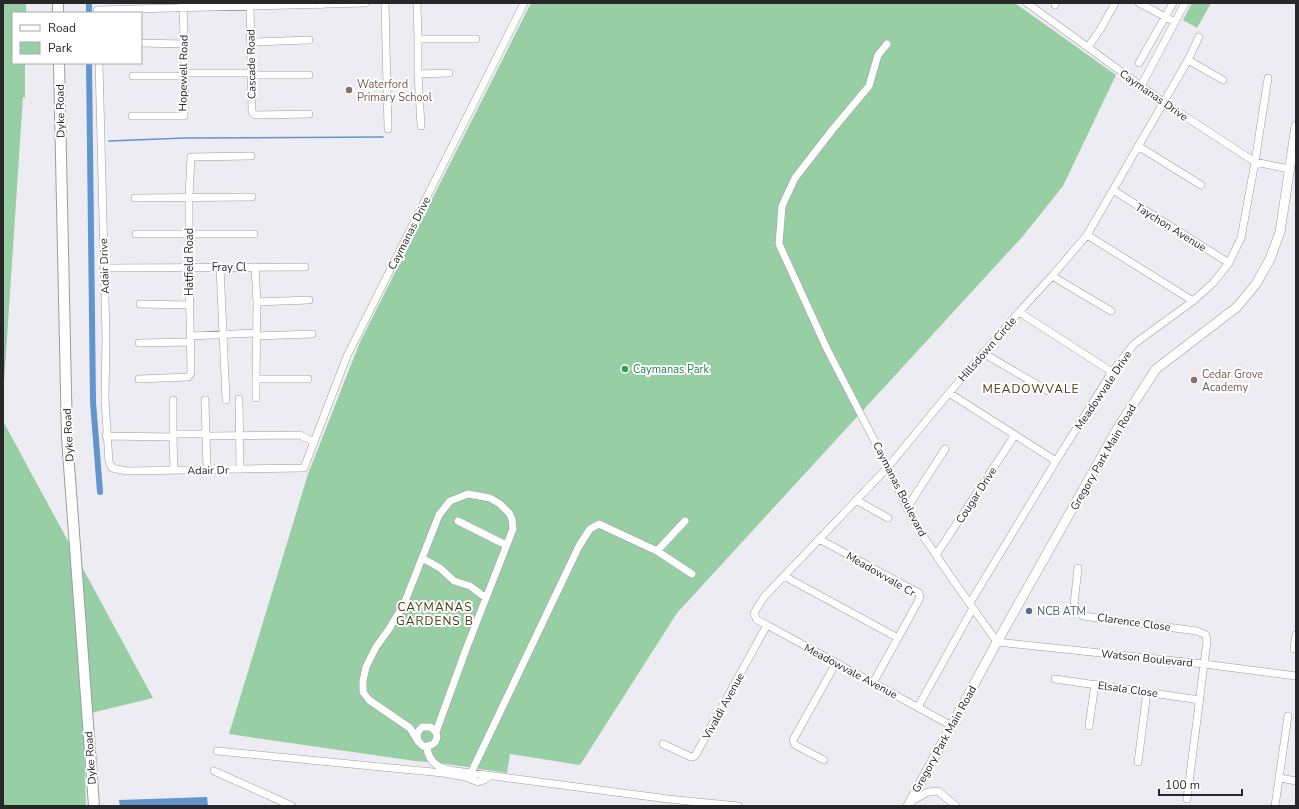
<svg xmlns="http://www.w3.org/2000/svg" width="1299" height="809" font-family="'Nunito Sans',sans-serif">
	<rect width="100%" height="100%" fill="#eeecf3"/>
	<path fill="#98cea4" d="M3,3h23v10h-13v50h12v35l-2,-1 -20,301z
		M531,3h484l101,72 -53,111 -40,50 -346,377 -97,152 -70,-11 -3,19 -67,-10 -25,-2 -186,-27 79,-260 52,-132z
		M1192,3h19l-14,25 -14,-8z
		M3,421l150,277 -70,17 3,91h-83z"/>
	<path fill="#6294cd" d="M207,797l1,9h-88l-1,-6z"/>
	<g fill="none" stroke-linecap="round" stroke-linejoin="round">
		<path stroke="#6294cd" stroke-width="1.5" d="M109,141l76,-3 198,-1"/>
		<path stroke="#6294cd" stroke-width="6" d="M89,3v10
			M89,63l4,339 7,90"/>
		<g stroke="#9d9ba2" stroke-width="8">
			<path id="street" d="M385,3l3,126
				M417,3l1,36v35l3,52
				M1027,3l136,99 92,60 34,7
				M1139,3l36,19
				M1055,5l1,-2
				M250,6l2,106 3,3 54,-1
				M97,10l268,-7
				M418,39h58
				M251,42l58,-2
				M141,43l43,1
				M887,44l-9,11 -9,31 -36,43 -38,49 -13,28 -3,38 48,105 61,118 19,41 14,25 32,47 44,62 207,22 92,12
				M1088,47l12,-17 15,-27
				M1188,60l35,20
				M99,63l7,273 -1,63 4,63 3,6 15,3 177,-3 43,-112 177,-353
				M1139,63l34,-60
				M185,73h66
				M418,74l31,-1
				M251,75h58
				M133,76h52
				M1141,86l44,-83
				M132,116h52l1,-43 -2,-70
				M1138,146l63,39
				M1113,190l116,73
				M135,198l117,-1
				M136,234h118
				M1087,235l106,66
				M220,267l6,133
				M255,267l2,35 -1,77h52
				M104,268l201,-1
				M1052,276l59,35
				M257,302l52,-2
				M140,304l49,1
				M1019,312l93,60
				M191,336l64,-3
				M256,336l56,-2
				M139,343l52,-1
				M983,353l65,38
				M139,379l49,-2 3,-4 -2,-105v-71l2,-40 60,-1
				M256,379v19
				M949,393l107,68
				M239,399l1,70
				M205,400l2,70
				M173,434h33
				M106,436l67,1 1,34
				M206,436l94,-1 14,7
				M173,437v-37
				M856,500l32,18
				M907,508l38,-59
				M458,521l48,24
				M819,539l100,54 1,5 -47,85
				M657,551l35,23
				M936,555l79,-120
				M422,558l18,10 14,13 16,5 16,12
				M1078,568l-4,36 9,12 114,15 9,4 1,6 -3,23 -17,135
				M784,576l114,62
				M970,603l86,-142 56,-89 22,-28 59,-43 20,-18 16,-20 12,-25 14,-76 13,-84
				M1294,649l2,-14
				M1055,679l145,21
				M918,707l55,-99
				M952,726l-185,-101 -10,-5 -3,-7 10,-16 124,-130 61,-74 70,-81 33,-36 35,-41 101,-175 11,-23
				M1089,726l6,-42
				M418,741l-1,-8 5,-6h8c12,6 7,21 -7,19l-5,-5 -8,-13 -41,-28 -6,-8v-11l3,-14 10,-20 13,-18 15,-25 35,-89 11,-14 18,-7 22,4 10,6 9,9 3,6 1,10 -48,123 -29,80
				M663,744l28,13 4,-1 72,-131
				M427,746c1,25 25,24 44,27l197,26 70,7
				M217,751l226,22 23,4 12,5 6,-2 6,-4
				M824,760l-29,-15 -2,-5 43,-77
				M1138,762l9,-70
				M214,771l78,35
				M471,773l108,-227 11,-17 9,-5 58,27 28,-30
				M1280,778l16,3
				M910,802l18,-10 10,-1 18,15
				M1275,806l13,-90"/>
		</g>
		<g stroke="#9d9ba2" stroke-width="10">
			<path id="secondary" d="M312,3v1
				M320,3v1
				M908,806l89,-164 122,-216 37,-57 81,-62 19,-23 14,-25 10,-27 16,-106"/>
		</g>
		<g stroke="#9d9ba2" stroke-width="12">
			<path id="primary" d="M58,3v10
				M59,63l8,375 27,368"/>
		</g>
		<use href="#street" stroke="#fff" stroke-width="7"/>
		<use href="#secondary" stroke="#fff" stroke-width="9"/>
		<use href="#primary" stroke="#fff" stroke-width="10"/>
	</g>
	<g fill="#8d6e63" stroke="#fff" stroke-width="1.5">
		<circle cx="349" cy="90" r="4"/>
		<circle cx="1194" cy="380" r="4"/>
	</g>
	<circle fill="#2e9e5b" stroke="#fff" stroke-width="1.5" cx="625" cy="369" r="4"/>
	<circle fill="#5c6f8a" stroke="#fff" stroke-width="1.5" cx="1029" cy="611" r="4"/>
	<g text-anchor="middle" stroke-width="4" stroke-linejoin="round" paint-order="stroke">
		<g font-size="11" fill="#272629" stroke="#fff">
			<text transform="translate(251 64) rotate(-91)" y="4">Cascade Road</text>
			<text transform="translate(183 73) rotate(-89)" y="4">Hopewell Road</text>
			<text transform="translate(1154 95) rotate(35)" y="4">Caymanas Drive</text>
			<text transform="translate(60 111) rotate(-91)" y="4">Dyke Road</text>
			<text transform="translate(1171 227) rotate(32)" y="4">Taychon Avenue</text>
			<text transform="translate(409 233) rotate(-63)" y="4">Caymanas Drive</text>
			<text transform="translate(189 262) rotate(-90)" y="4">Hatfield Road</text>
			<text transform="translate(104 266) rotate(-92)" y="4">Adair Drive</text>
			<text x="229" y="271">Fray Cl</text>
			<text transform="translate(987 349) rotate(-49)" y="4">Hillsdown Circle</text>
			<text transform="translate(1103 390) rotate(-56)" y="4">Meadowvale Drive</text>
			<text transform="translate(68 435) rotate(-93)" y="4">Dyke Road</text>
			<text transform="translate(1103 457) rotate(-60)" y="4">Gregory Park Main Road</text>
			<text transform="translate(208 470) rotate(-1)" y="4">Adair Dr</text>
			<text transform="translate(900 489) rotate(63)" y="4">Caymanas Boulevard</text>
			<text transform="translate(976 495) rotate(-57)" y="4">Cougar Drive</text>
			<text transform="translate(881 574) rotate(30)" y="4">Meadowvale Cr</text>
			<text transform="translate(1134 622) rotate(8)" y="4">Clarence Close</text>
			<text transform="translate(1147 658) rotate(6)" y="4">Watson Boulevard</text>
			<text transform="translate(851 671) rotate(28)" y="4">Meadowvale Avenue</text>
			<text transform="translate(1128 689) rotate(8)" y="4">Elsala Close</text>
			<text transform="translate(723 706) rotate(-61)" y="4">Vivaldi Avenue</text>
			<text transform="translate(944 739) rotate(-61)" y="4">Gregory Park Main Road</text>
			<text transform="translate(90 758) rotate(-94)" y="4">Dyke Road</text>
		</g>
		<g font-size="11" fill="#785e54" stroke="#fff" text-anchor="start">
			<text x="357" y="88">Waterford<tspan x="357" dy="13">Primary School</tspan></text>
			<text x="1202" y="378">Cedar Grove<tspan x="1202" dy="13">Academy</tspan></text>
		</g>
		<g font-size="11" fill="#27864d" stroke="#fff" text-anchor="start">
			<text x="633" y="373">Caymanas Park</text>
		</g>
		<g font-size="11" fill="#4e5e75" stroke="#fff" text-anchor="start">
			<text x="1037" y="615">NCB ATM</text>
		</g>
		<g font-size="12" letter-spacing="1" fill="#453a10" stroke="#fff">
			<text x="1031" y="393">MEADOWVALE</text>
			<text x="435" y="611">CAYMANAS<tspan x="435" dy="14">GARDENS B</tspan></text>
		</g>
	</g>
	<rect width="1299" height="809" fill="none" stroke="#272629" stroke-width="8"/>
	<rect x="12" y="12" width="130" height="52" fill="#ffffff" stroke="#a9a8a9"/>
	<rect x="20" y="25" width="20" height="6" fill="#ffffff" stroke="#a9a8a9"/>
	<text x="48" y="32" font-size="12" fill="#272629">Road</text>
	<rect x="20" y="42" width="20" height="12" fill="#98cea4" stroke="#a9a8a9"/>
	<text x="48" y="52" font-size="12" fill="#272629">Park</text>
	<path d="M1159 789v6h83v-6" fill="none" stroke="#272629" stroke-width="2"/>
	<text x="1165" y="789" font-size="12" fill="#272629" stroke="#ffffff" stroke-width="3" paint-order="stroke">100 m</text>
</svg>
